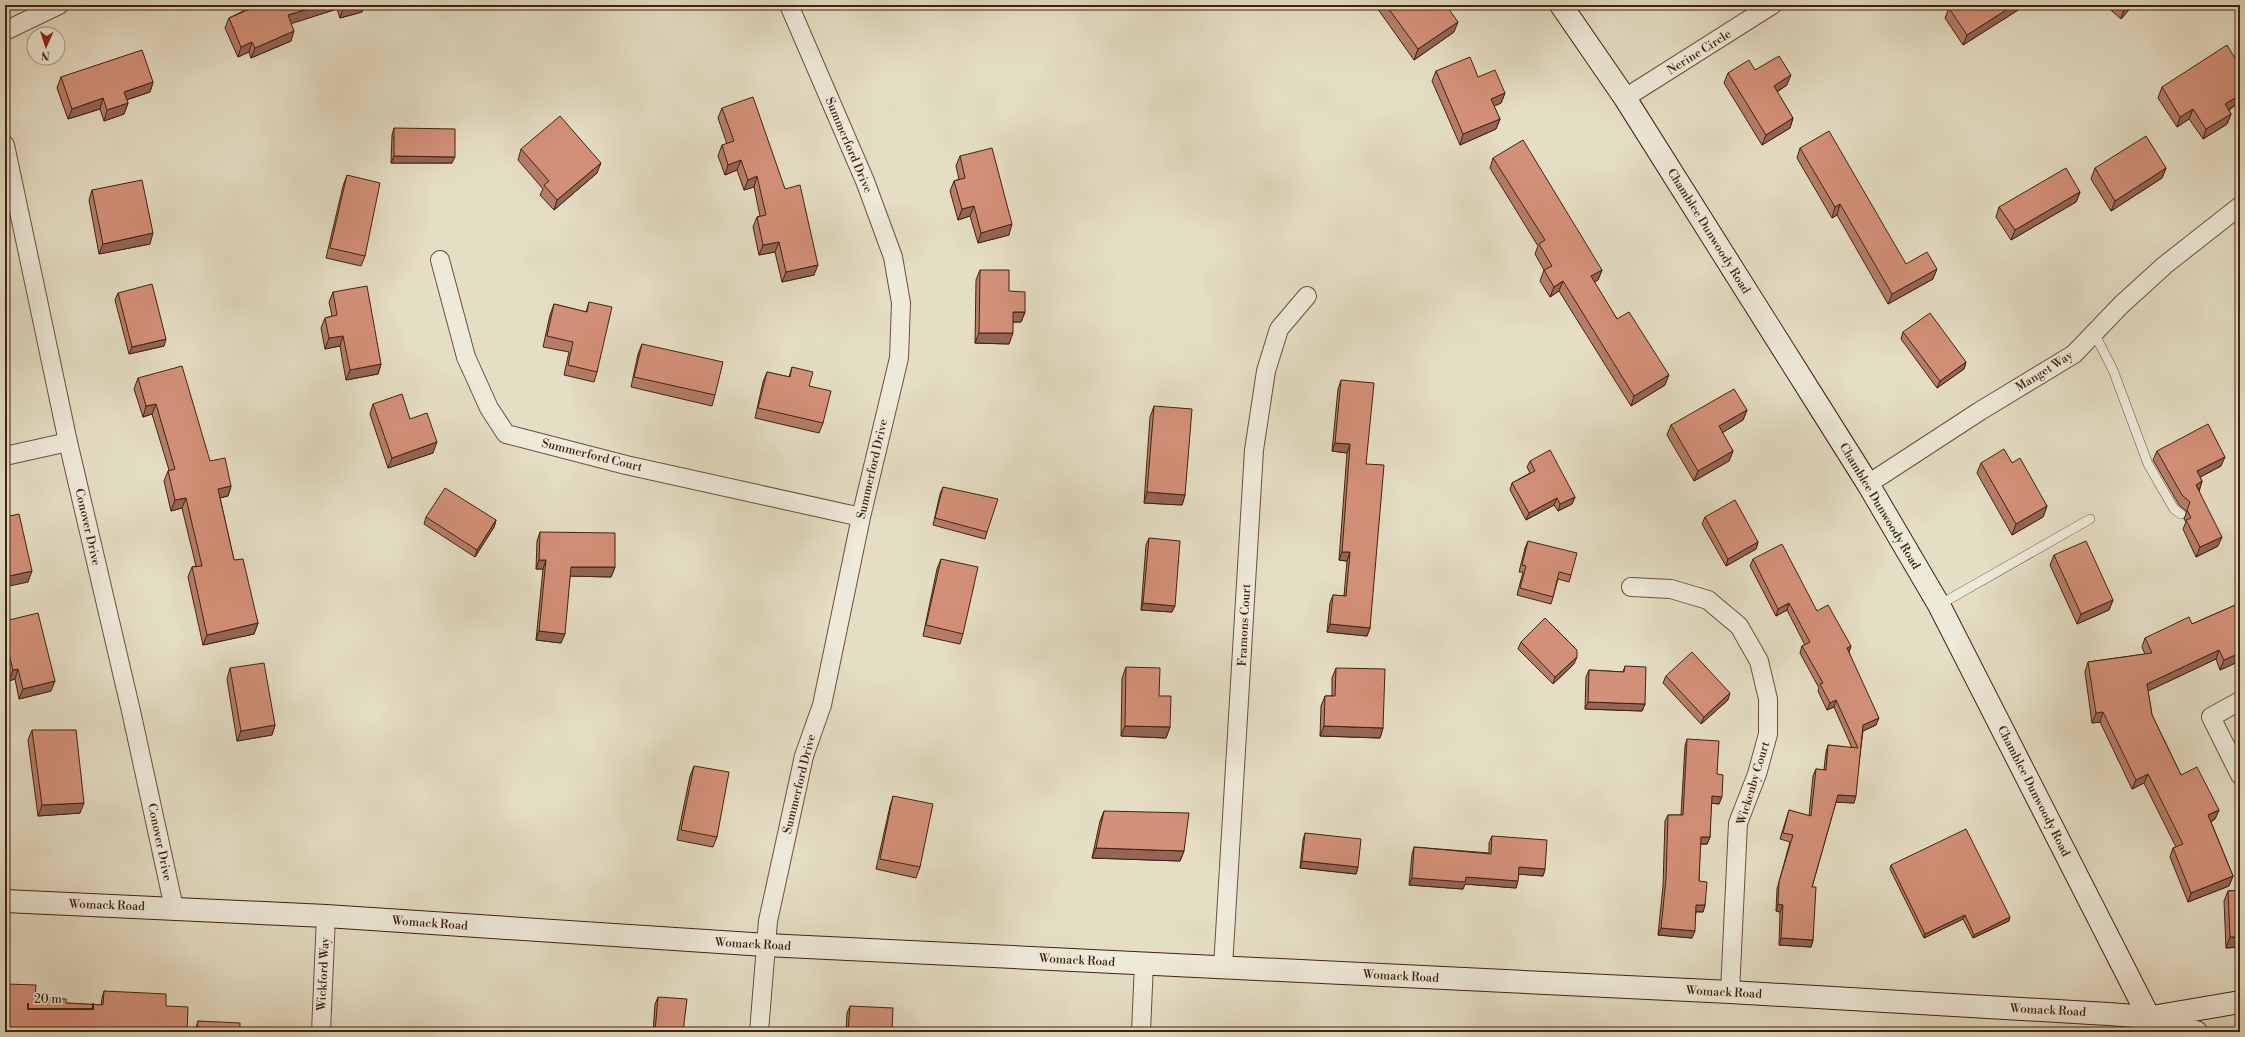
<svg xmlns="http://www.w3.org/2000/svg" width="2245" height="1037" font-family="'Libre Bodoni',serif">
	<rect width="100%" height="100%" fill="#e5dec4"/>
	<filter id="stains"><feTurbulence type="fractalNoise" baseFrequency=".005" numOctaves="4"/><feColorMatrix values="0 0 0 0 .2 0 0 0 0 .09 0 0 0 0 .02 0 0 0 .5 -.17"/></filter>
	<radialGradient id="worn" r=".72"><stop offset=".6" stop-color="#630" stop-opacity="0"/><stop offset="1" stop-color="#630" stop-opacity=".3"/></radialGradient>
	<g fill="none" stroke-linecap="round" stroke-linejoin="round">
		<g stroke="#6b503e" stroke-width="10">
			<path id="lane" d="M2094,333l19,37 35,94 26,45 7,5
				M1939,605l151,-86"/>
		</g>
		<g stroke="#6b503e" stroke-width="20">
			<path id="street" d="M5,31l54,-26
				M1625,98l147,-93
				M5,145l63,297 63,269 43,197
				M440,260l26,97 23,51 17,26 120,31 235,52
				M5,456l63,-14
				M1868,484l112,-73 94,-57 47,-49 44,-40 75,-59
				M1631,587l40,2 37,11 31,26 20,35 9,38v35l-11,40 -19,49 -8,169
				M2240,701l-29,16 29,58
				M1223,967l31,-517 12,-79 13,-42 28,-33
				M321,1032l5,-116
				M759,1032l9,-111 36,-165 18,-51 39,-188 38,-159 2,-55 -8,-46 -28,-76 -76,-176
				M1141,1032l3,-69"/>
		</g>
		<g stroke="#422111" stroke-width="24">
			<path id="secondary" d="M1561,5l64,93 187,297 56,89 71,121 215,422
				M5,901l321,15 440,29 964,47 378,22 41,3 47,15
				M2152,1017l88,-15"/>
		</g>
		<use href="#lane" stroke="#eeead9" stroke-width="9"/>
		<use href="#street" stroke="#eeead9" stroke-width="18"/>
		<use href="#secondary" stroke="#eeead9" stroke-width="22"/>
	</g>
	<path fill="#b67d68" stroke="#422111" d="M241,5h124l-3,7 -22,6 -3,-9 -46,14v18l-40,17 -2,-6 -11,5 -13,-29 4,-10 14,-7z
		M1375,5h71l8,27 -40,28z
		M1669,5h8l-6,3z
		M1953,5h73l-63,40 -18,-27 4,-10z
		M2105,5h28l-12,14z
		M2240,66v36l-11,8 2,4 -4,10 -24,15 -14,-20 -12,8 -19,-29 4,-11z
		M1755,70l32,15 -10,7 16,26 -3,10 -28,17 -38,-62 4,-10z
		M1436,71l42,6 27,16 -4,10 -7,3 6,13 -4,10 -36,16 -28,-64z
		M61,77l92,5 -3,10 -24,8 2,3 -4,11 -20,7 -4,-12 -32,10 -11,-31z
		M722,108l92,167 -32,7 -7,-30 -16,3 -6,-28 4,-10 3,-1 -6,-29 -10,3 -7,-20 -12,5 -7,-19 4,-11 5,-1 -9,-26z
		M394,128l58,35h-61l1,-28z
		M1800,148l106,116 27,15 -45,25 -51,-89 -5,3 -35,-60z
		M521,149l76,24 -43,37 -14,-15 3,-6 -25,-29z
		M960,156l49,79 -31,8 -8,-27 -12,4 -8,-29 4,-10 5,-2 -3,-13z
		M1493,158l109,112 -4,10 -4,2 23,37 48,66 -34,21 -72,-115 -9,6 -10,-16 4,-11 -9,-16 3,-8 -48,-78z
		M2095,168h71l-4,10 -51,33 -20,-32z
		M347,175l18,81 -4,10 -35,-8 17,-72z
		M92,190l58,54 -51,10 -10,-54z
		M2080,192l-4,10 -65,38 -15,-23 3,-10z
		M980,270l29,21 16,21 -4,10h-8l-4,22 -34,-1 1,-63z
		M333,292l48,72 -3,10 -32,6 -6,-34 -15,3 -4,-21 4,-10 7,-2 -3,-14z
		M118,293l46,53 -35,8 -14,-54z
		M589,302l8,70 -3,10 -30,-7 5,-23 -26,-5 7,-32 4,-11 32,8z
		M1903,332l63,30 -2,7 -27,19 -36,-49z
		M642,344l73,51 -3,11 -81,-19 7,-33z
		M792,367l17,19 14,37 -4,10 -64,-15 8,-36 4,-10 22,5z
		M138,378l93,108 -3,10 -8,2 14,62 24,63 -4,11 -51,11 -15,-68 4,-10 4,-1 -14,-58 -11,3 -7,-30 4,-10 1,-1 -17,-56 -9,3 -9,-28z
		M1341,380l25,84 4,164 -3,8 -40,-4 3,-29 3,-8 11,1 3,-35 -8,-1 8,-107 -15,-2 6,-62z
		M373,404l37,15 23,34 -45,15 -18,-54z
		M1154,406l31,89 -3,10 -38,-2 6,-86z
		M1747,410l-4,10 -21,13 11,18 -4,10 -35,20 -27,-46 4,-10z
		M2157,451l64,15 -21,11 2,4 -3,10 19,55 -22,11 -13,-28 3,-7 -2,-3 3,-7 -8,-7 -26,-45z
		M1530,461l45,36 -3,7 -14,7 -4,-6 -28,15 -16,-30 2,-7 18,-10 -3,-6z
		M1981,463h31l35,43 -4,11 -31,18 -35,-62z
		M943,487l44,45 -2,7 -52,-14 7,-31z
		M426,517l70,3 -2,7 -19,30 -51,-33z
		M1705,517l53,25 -2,7 -30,17 -24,-42z
		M540,532l75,35 -4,10 -41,-1 -9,67 -25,-3 7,-71h-7l1,-28z
		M1149,538l23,74 -31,-2 5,-65z
		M1528,541l43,34 -2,7 -11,-3 -5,18 -2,7 -34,-9 6,-23h-4l6,-24z
		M2054,555l59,45 -4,10 -32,14 -27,-59z
		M941,559l22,75 -3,10 -37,-8 14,-67z
		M1753,559l64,52 34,35 -2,6 27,73 -13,6 -9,72 -18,-1 -24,85 1,53 -2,7 -32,-2 1,-33 -4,-1 1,-22 13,-47 -10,-3 9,-29 20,6 4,-40 3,-7 8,1 2,-18 2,-7 24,3 -18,-41 -7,3 -9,-19 1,-3 -19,-35 2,-7 3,-1 -18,-35 -11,6 -26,-50z
		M2240,603v58l-20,9 -4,-11 -68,32 4,24 29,60 38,35 -4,9 -4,3 22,54 -4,10 -41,16 -18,-45 3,-9 3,-1 -32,-64 -12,6 -32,-67 -8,1 -7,-51 3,-10 57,-8 -3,-7 3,-9 47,-14z
		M5,621l46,70 -32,8 -4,-20 -6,2 -4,-17z
		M1521,642l53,22 -21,20 -35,-35z
		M1625,666l20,38 -3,7 -57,-2 1,-32 3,-7 34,2z
		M1126,667l33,29 11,31 -4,11 -45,-2 1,-58z
		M230,668l45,57 -3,10 -35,6 -10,-62z
		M1336,668l47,60 -3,10 -60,-2 1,-30 4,-10h7v-18z
		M1666,676l62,24 -27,24 -38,-41z
		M32,730l48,83 -42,3 -10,-76z
		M1687,739l30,35 2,30 -8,-1 -1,34 -3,7h-7l-1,37 6,24 -2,7h-7l-4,26 -34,-3 5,-49 2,-65 3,-6h13l4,-69z
		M694,766l23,71 -4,10 -36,-7 13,-64z
		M893,796l27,71 -4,11 -40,-9 14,-63z
		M1104,811l80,40 -4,10 -88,-3 8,-37z
		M1305,833l53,34 -2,7 -56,-6 3,-28z
		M1492,836l53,33 -2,7 -24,-2 -3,14 -51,-4 -2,5 -54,-4 3,-31 2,-7 75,6v-10z
		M1891,865l118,56 -36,17 -10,-19 -39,19 -34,-69z
		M2240,890v57l-14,1 -2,-47 4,-10z
		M6,984l29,13 31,6 35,2 1,-7 2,-7 62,15 21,26h-182v-46z
		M658,997l25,35h-30l2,-28z
		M850,1006l42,26h-46l1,-19z
		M198,1021l42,8 20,3h-65l1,-4z"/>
	<path fill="#946655" stroke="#422111" d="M322,5h17l-2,4 -53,17 4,-11z
		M354,5h11l-3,7 -22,6 3,-10z
		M1673,5h4l-6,3z
		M2014,5h12l-63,40 4,-10z
		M2127,5h6l-12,14 3,-10z
		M1458,22l-4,10 -40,28 4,-11z
		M294,31l-3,10 -40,17 4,-10z
		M252,42l-3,10 -11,5 3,-10z
		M1791,75l-4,10 -17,11 4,-10z
		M153,82l-3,10 -30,10 4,-10z
		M1505,93l-4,10 -13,6 3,-10z
		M2240,95v7l-19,12 4,-10z
		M103,98l-3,11 -32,10 4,-10z
		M128,103l-4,11 -20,7 3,-11z
		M2193,109l-4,10 -12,8 3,-10z
		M2231,114l-4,10 -24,15 3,-10z
		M1793,118l-3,10 -28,17 4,-10z
		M1500,119l-4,10 -36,16 3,-11z
		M394,156l61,1 -3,6h-61z
		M741,160l-4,10 -12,5 3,-10z
		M601,163l-4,10 -43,37 3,-10z
		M2166,168l-4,10 -51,33 4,-10z
		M757,176l-3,11 -10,3 4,-10z
		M2080,192l-4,10 -65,38 4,-10z
		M1840,204l-3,11 -5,3 3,-11z
		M974,206l-4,10 -12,4 4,-11z
		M1012,224l-3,11 -31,8 3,-10z
		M153,233l-3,11 -51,10 4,-10z
		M779,242l-4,10 -16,3 4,-10z
		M818,265l-4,10 -32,7 4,-10z
		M1937,269l-4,10 -45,25 4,-10z
		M1602,270l-4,10 -11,6 4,-10z
		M1563,281l-4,10 -9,6 4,-10z
		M1013,312h12l-4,10h-12z
		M979,333h34l-4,11 -34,-1z
		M343,336l-3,10 -15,3 4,-11z
		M166,339l-2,7 -35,8 3,-7z
		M1966,362l-2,7 -27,19 3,-7z
		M381,364l-3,10 -32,6 4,-10z
		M1669,375l-4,10 -34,21 3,-10z
		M156,404l-4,10 -9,3 3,-11z
		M1747,410l-4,10 -28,17 4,-11z
		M437,442l-4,11 -45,15 4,-10z
		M1335,443l15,1 -3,9 -15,-2z
		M1733,451l-4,10 -35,20 4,-10z
		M2225,457l-4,9 -28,15 4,-10z
		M2202,481l-3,10 -3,-6z
		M231,486l-3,10 -14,3 4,-10z
		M1147,492l38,3 -3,10 -38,-2z
		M1575,497l-3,7 -14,7 2,-7z
		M186,498l-4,10 -11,3 4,-11z
		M1557,498l-3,7 -28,15 3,-7z
		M2047,506l-4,11 -31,18 4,-11z
		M496,520l-2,7 -19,30 2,-7z
		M2222,537l-4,9 -22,11 4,-10z
		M1758,542l-2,7 -30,17 2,-7z
		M1342,552h8l-3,9 -8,-1z
		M539,560h7l-3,9h-7z
		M571,567h44l-4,10 -43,-1z
		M32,571l-4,11 -23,5v-10z
		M2113,600l-4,10 -32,14 4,-10z
		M1143,603l32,3 -3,6 -31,-2z
		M1789,603l-2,7 -11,6 2,-7z
		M258,623l-4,11 -51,11 4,-10z
		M1330,624l40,4 -3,8 -40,-4z
		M539,631l26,3 -4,9 -25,-3z
		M1851,646l-3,7 -1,-5z
		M2219,650l-3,9 -72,34 3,-9z
		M2240,653v8l-20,9 4,-10z
		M1577,657l-3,7 -21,20 2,-7z
		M18,669l-3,10 -6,2 4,-11z
		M55,681l-4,10 -32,8 4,-10z
		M1730,693l-2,7 -27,24 3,-7z
		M1836,700l-2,7 -7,3 3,-7z
		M1588,702l57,2 -3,7 -57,-2z
		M2103,712l-3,10 -8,1 4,-10z
		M1879,718l-3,7 -15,7 2,-7z
		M275,725l-3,10 -35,6 4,-10z
		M1125,726l45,1 -4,11 -45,-2z
		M1324,726l59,2 -3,10 -60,-2z
		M2148,774l-4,9 -12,6 4,-9z
		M1838,795l18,1 -2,7 -19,-1z
		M1712,796l10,1 -3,7 -10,-1z
		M84,803l-4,10 -42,3 4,-11z
		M2219,810l-4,9 -10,6 3,-10z
		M1701,837h9l-3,7h-9z
		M1096,848l88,3 -4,10 -88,-3z
		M1302,861l56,6 -2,7 -56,-6z
		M1519,867l26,2 -2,7 -26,-2z
		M2233,876l-4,10 -41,16 3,-9z
		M1466,877l52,4 -2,7 -51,-4 -2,5 -54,-4 3,-7z
		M1778,904l5,1 -3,7 -4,-1z
		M1696,905h9l-2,7 -9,-1z
		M1965,915l-2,4 -39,19 1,-4z
		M2010,917l-1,4 -36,17 1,-3z
		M1661,928l34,3 -3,7 -34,-3z
		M2230,937h10v10l-14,1z
		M1781,938l32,2 -2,7 -32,-2z
		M84,1027l57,3 -1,2h-58z
		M5,1031l37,1h-37z"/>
	<path fill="#d49179" stroke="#422111" d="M249,5h73l-34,10 6,16 -39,17 -3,-6 -11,5 -12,-29 21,-9z
		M343,5h11l-11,3z
		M1386,5h60l12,17 -40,27z
		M1953,5h61l-47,30 -18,-27z
		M2120,5h7l-3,4z
		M2227,45l13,21v29l-15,9 6,10 -25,15 -13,-20 -13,8 -18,-30z
		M142,50l11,32 -29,10 4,11 -21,7 -4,-12 -31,11 -11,-32z
		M1779,56l12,19 -17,11 19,32 -27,17 -38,-62 21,-13 6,10z
		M1470,57l8,20 17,-7 10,23 -14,6 9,20 -37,15 -27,-63z
		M753,97l32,92 15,-4 18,80 -32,7 -7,-30 -16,3 -6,-28 9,-2 -9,-39 -9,4 -7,-20 -13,5 -6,-20 12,-4 -12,-33z
		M560,116l41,47 -44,37 -13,-15 5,-4 -28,-32z
		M394,128l61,1v28l-61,-1z
		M1829,131l77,133 21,-12 10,17 -45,25 -52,-90 -5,3 -35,-59z
		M2146,136l20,32 -51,33 -20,-33z
		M1523,140l79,130 -11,6 26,43 12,-7 40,63 -35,21 -71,-115 -9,6 -10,-17 8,-4 -13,-22 6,-4 -52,-82z
		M992,148l20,76 -31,9 -7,-27 -12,3 -8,-28 11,-3 -5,-22z
		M2066,168l14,24 -65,38 -16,-23z
		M347,175l33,8 -15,73 -35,-8z
		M142,180l11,53 -50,11 -11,-54z
		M980,270h29v21l16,1v20h-12v21h-34z
		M152,284l14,55 -34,8 -14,-54z
		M367,286l14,78 -31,6 -7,-34 -14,2 -4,-20 12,-3 -4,-23z
		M589,302l23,5 -15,65 -29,-7 5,-23 -26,-6 7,-32 33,8z
		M1930,313l36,49 -26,19 -37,-49z
		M642,344l81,18 -8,33 -81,-18z
		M182,366l28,95 15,-3 6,28 -13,3 16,71 9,-1 15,64 -51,12 -15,-68 10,-1 -16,-68 -11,2 -7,-29 7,-2 -19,-65 -10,2 -8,-28z
		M792,367l21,5 -4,14 22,5 -8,32 -65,-15 9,-36 23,5z
		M1341,380l33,3 -8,81 18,1 -14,163 -40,-4 3,-29 13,1 4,-44h-8l8,-108 -15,-1z
		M1734,389l13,21 -28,16 14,25 -35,20 -27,-46z
		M402,394l8,25 17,-6 10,29 -45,16 -19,-54z
		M1154,406l38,3 -7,86 -38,-3z
		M2208,424l17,33 -28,14 5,10 -6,4 26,52 -22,10 -14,-27 5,-2 -4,-8 3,-8 -8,-7 -25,-44z
		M2004,449l8,14 8,-5 27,48 -31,18 -35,-61z
		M1550,450l25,47 -15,7 -3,-6 -28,15 -17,-30 23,-12 -5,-10z
		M943,487l55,12 -11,33 -52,-14z
		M445,488l51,32 -19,30 -51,-33z
		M1735,500l23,42 -30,17 -23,-42z
		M19,514l13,57 -27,6v-60z
		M540,532l75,1v34h-44l-6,67 -26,-3 7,-71h-7z
		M1149,538l31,3 -5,65 -32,-3z
		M1528,541l49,12 -6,22 -12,-3 -6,25 -33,-9 6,-22 -4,-1z
		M2086,541l27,59 -32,14 -27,-59z
		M1782,544l35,67 11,-6 23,41 -4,2 32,70 -16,7 -7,71 -18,-1 -26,92h4l-3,53 -32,-2 2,-33 -5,-1 1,-22 14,-47 -10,-2 6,-23 22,6 5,-47 10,1 2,-25 30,3 -22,-48 -6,3 -10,-19 3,-1 -21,-37 8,-4 -21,-39 -11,6 -25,-50z
		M941,559l37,8 -15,67 -37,-9z
		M2240,603v50l-16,7 -5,-10 -72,34 5,31 29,60 16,-8 22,43 -11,5 25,61 -42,17 -18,-45 10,-4 -35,-70 -12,6 -33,-68 -7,1 -8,-51 64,-9 -7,-15 44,-21 3,7z
		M38,613l17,68 -32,8 -5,-20 -5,1 -8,-32v-17z
		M1545,618l32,32v7l-22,20 -34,-35z
		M1692,652l38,41 -26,24 -38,-41z
		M264,663l11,62 -34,6 -11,-63z
		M1625,666l21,1 -1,37 -57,-2 1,-32 35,2z
		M1126,667l34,1 -1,28h12l-1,31 -45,-1z
		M1336,668l49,1 -2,59 -59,-2 1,-30h10z
		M32,730h44l8,73 -42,2z
		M1687,739l32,2 -2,33 6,1 -1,22 -10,-1 -2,41h-9l-2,44 8,1 -2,23h-9l-1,26 -34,-3 5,-49 2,-64h15z
		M694,766l35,6 -12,65 -36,-7z
		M893,796l40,8 -13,63 -40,-8z
		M1104,811l85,2 -5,38 -88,-3z
		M1966,829l44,88 -36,18 -9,-20 -40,19 -34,-69z
		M1305,833l56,6 -3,28 -56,-6z
		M1492,836l55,4 -2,29 -26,-2 -1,14 -52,-4 -1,5 -53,-4 2,-31 77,7z
		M2240,890v47h-10l-2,-46z
		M6,984l30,1 -1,12 31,2v4l37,2 1,-14 62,3v12l22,1 -1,25 -25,-1v1h-21v-2l-57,-3v5h-42l-37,-1v-42z
		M658,997l29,2 -4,33h-28z
		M850,1006l43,2 -1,24h-44z
		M198,1021l42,2v6l20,2v1h-63z
		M386,1029l52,3h-52z"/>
	<g text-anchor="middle" stroke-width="3" stroke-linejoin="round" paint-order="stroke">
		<g font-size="12" fill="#422111" stroke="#eeead9">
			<text transform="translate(1699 52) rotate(-32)" y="4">Nerine Circle</text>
			<text transform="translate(849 145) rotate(67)" y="4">Summerford Drive</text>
			<text transform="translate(1709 231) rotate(58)" y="4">Chamblee Dunwoody Road</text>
			<text transform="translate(2044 371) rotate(-32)" y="4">Manget Way</text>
			<text transform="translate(592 455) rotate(14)" y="4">Summerford Court</text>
			<text transform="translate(872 469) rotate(-77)" y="4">Summerford Drive</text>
			<text transform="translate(1880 506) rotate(59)" y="4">Chamblee Dunwoody Road</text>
			<text transform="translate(88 527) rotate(77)" y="4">Conover Drive</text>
			<text transform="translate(1244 625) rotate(-87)" y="4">Framons Court</text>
			<text transform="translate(1753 783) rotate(-73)" y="4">Wickenby Court</text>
			<text transform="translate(799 784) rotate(-76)" y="4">Summerford Drive</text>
			<text transform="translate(2034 791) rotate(63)" y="4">Chamblee Dunwoody Road</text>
			<text transform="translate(160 842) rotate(78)" y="4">Conover Drive</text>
			<text transform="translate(107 905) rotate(2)" y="4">Womack Road</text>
			<text transform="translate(430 923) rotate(4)" y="4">Womack Road</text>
			<text transform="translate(753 944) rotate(3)" y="4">Womack Road</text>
			<text transform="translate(1077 960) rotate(3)" y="4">Womack Road</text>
			<text transform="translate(323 974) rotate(-87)" y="4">Wickford Way</text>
			<text transform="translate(1401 976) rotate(3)" y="4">Womack Road</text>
			<text transform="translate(1724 992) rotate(3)" y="4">Womack Road</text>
			<text transform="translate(2048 1010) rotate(3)" y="4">Womack Road</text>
		</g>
	</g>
	<rect width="2245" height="1037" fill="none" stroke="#e5dec4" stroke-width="20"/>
	<rect x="6" y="6" width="2233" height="1025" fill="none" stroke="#422111" stroke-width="2"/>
	<rect x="10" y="10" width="2225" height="1017" fill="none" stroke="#422111"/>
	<g transform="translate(46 46) rotate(183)"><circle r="19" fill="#eeead9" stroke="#a99a89"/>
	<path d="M0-3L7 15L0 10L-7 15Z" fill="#8f2418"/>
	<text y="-6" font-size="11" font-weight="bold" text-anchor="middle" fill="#422111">N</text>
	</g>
	<path d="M28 1003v6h65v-6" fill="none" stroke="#422111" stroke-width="2"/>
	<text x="34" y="1003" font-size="12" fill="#422111" stroke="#eeead9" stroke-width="3" paint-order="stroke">20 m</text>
	<rect width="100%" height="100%" filter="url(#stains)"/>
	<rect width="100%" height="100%" fill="url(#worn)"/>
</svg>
